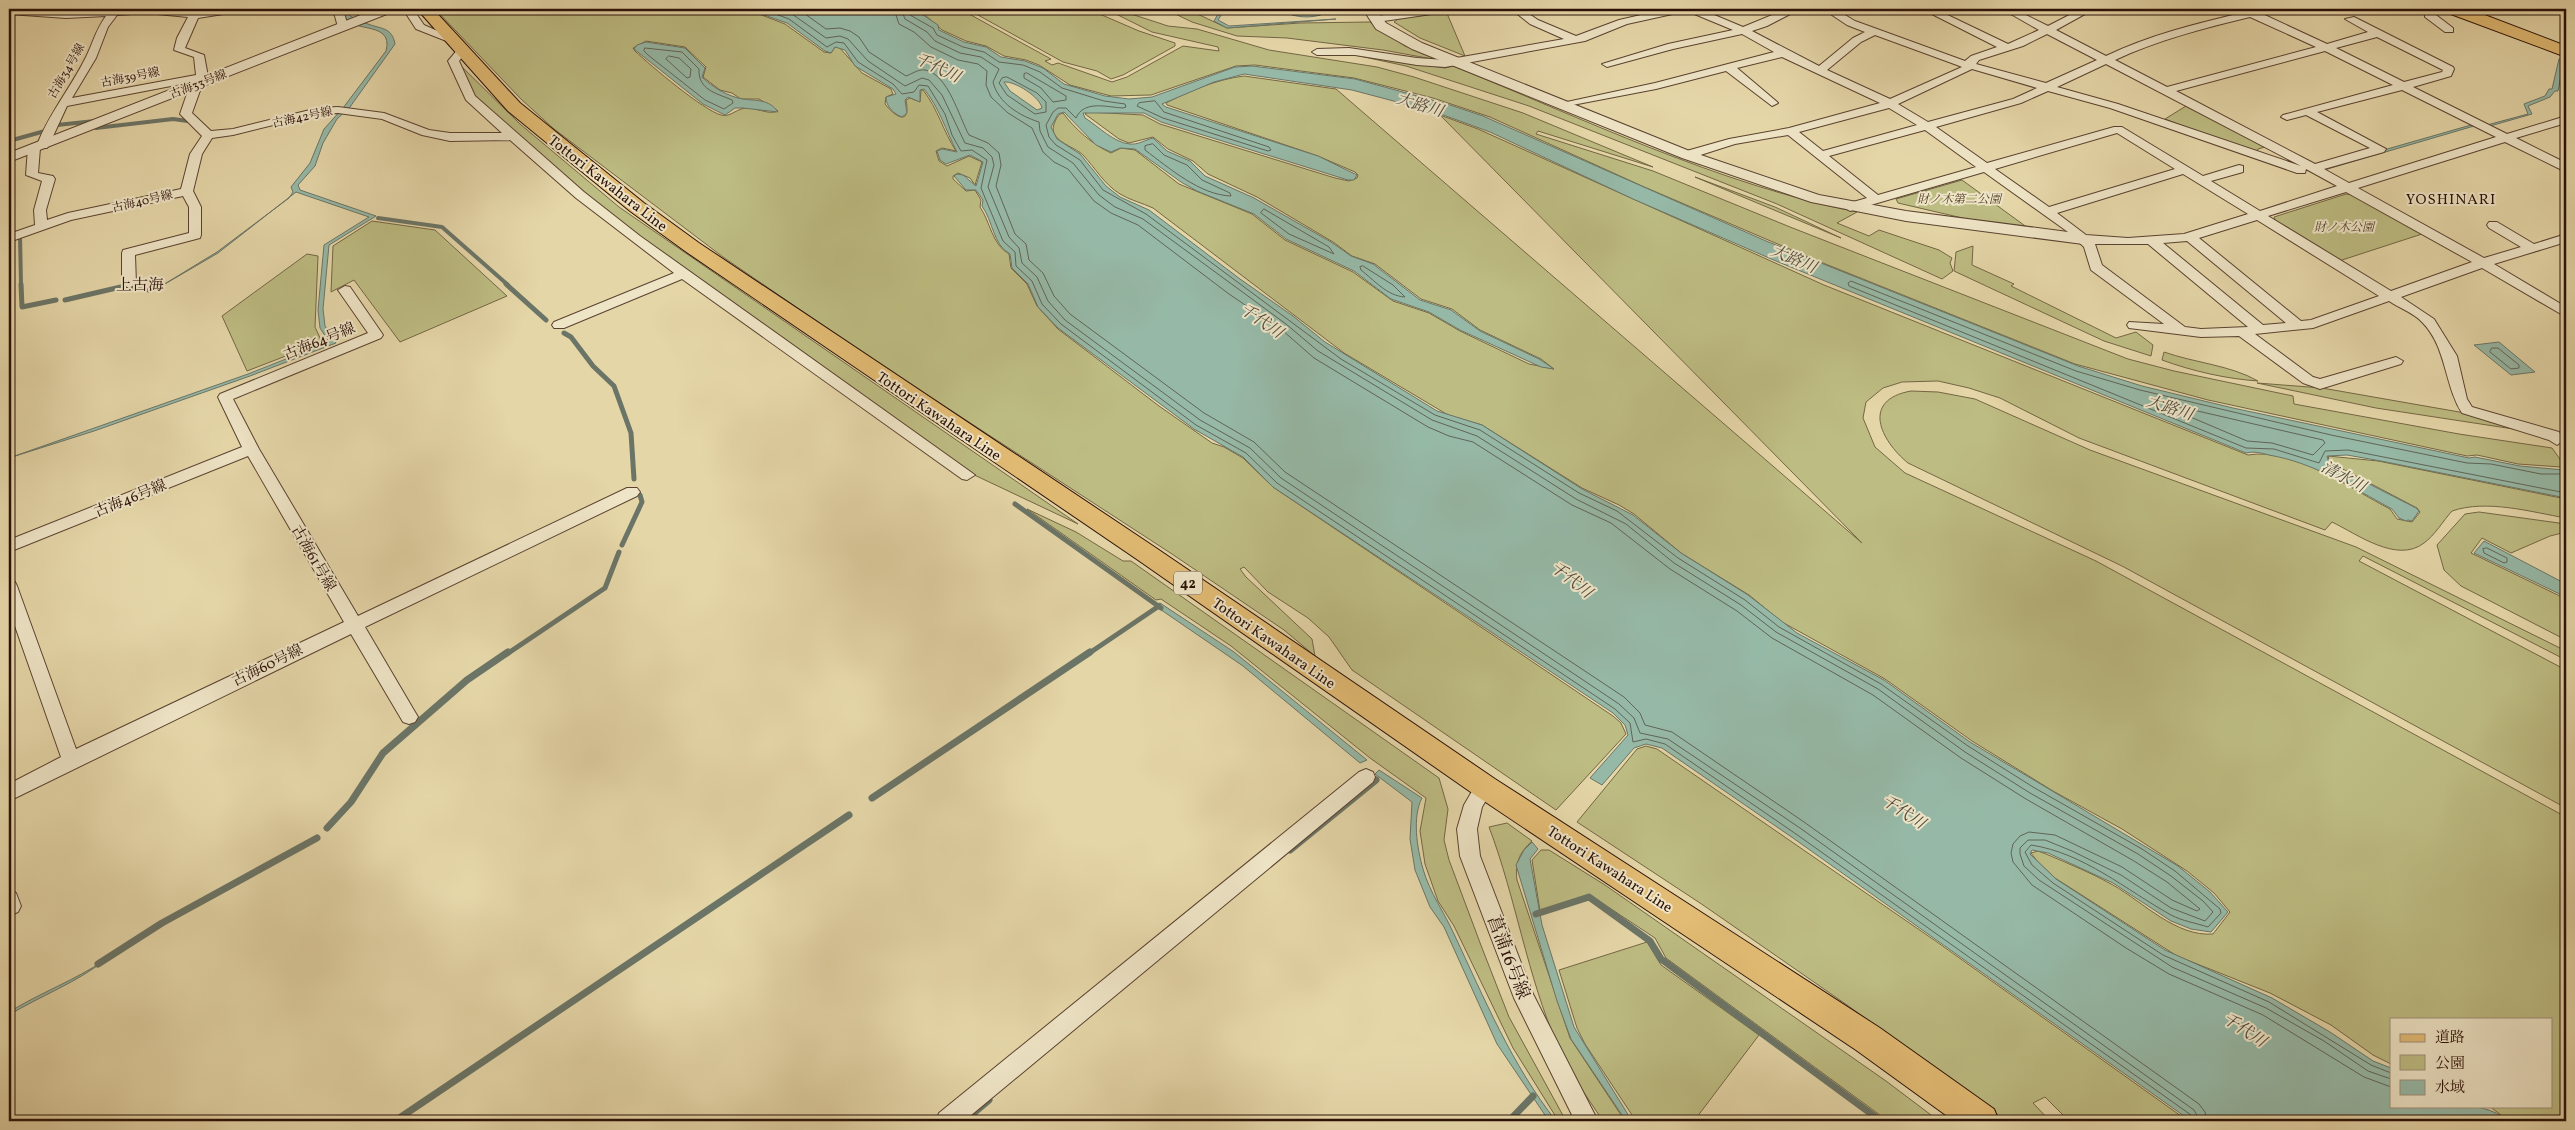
<svg xmlns="http://www.w3.org/2000/svg" width="2575" height="1130" font-family="Vollkorn,'Noto Serif JP',serif">
	<rect width="100%" height="100%" fill="#e5d6a8"/>
	<filter id="stains"><feTurbulence type="fractalNoise" baseFrequency=".004" numOctaves="4"/><feColorMatrix values="0 0 0 0 .2 0 0 0 0 .09 0 0 0 0 .02 0 0 0 .5 -.17"/></filter>
	<radialGradient id="worn" r=".72"><stop offset=".6" stop-color="#630" stop-opacity="0"/><stop offset="1" stop-color="#630" stop-opacity=".3"/></radialGradient>
	<path fill="#bdbc82" stroke="#746644" fill-rule="evenodd" d="M435,9h120c9,6 19,8 27,0h164l39,15 39,28 7,1 4,-6h4l23,26 29,16 2,5 -7,3 -1,7c11,14 26,22 21,-4l4,-2 10,4 1,-12h2c15,19 20,41 33,61l-14,-3 -6,3 3,10 8,5 22,-10 13,6 -7,23 -5,-7 -12,-5 -5,3v3l13,12 9,-1 6,10 -1,7c10,14 12,38 29,47l2,14 16,16 10,22 21,23 101,77 53,37 12,4 19,11 30,29 340,229 8,7 5,11 -70,76 -204,-140 -23,-33 -21,-19 -40,-26 -24,-25 -4,2 6,8 66,62 3,17 -31,-26 -112,-76 -291,-189 -158,-108 -169,-128 -33,-30zM646,41l39,6 21,20 -3,10 17,13 12,3 9,6h18l19,12c-8,4 -19,-2 -29,-3 -12,-1 -18,10 -28,7 -18,-5 -70,-49 -86,-64l-2,-3z
		M910,9h50l91,50 -6,2 7,4 6,-2 54,19 15,-5 56,-31 36,5 -1,-4 -66,-15 -46,-23h10l52,17 29,3 72,21 108,17 37,10 109,36 130,54 -115,-36 -2,3 117,37 137,56 338,132 46,12 119,25 1,8 165,30 93,14 10,14 -1,5 -43,-3 -41,-9 -10,1 -259,-56 -133,-36 -267,-107 -166,-71 -152,-69 -57,-19 -79,-20 -99,-13 -19,1 -85,29 -40,1 -41,-11 -31,-20 -13,-5 -22,-4 -18,-10 -20,-5 -24,-11 -18,-16z
		M967,9h121l51,22 36,12v3l-52,29 -12,4 -14,-8 -34,-9z
		M1165,9h22l40,19 73,-5 70,-1 35,24 33,14 -55,-10 -96,-12 -50,-2 -45,-14z
		M1446,11l19,45 -45,-18 -26,-16 4,-3z
		M1355,55l90,13 8,-2c131,53 265,118 404,146l-20,11 32,13 10,-6 60,20 13,8 -2,5 3,8 -11,8 -165,-75 -248,-98 -123,-40z
		M456,61l64,63 99,83 459,317 -110,-52 -332,-236 -163,-138z
		M1244,76l92,13 526,454 -422,-428 38,14 346,156 424,170c45,-8 103,34 142,54l7,10 15,3 8,-10 -3,-4 -80,-42 -8,-6 -1,-4 50,5 188,38v19c-35,-6 -79,-19 -114,-7 -9,10 -17,24 -28,32 -27,21 -67,-9 -92,-21l-7,8 -246,-92 -79,-40 -31,-10 -31,-7 -36,1 -19,6 -17,14 -3,16 12,29 30,26 191,88 470,256v304h-57l-20,-15h62v-87h-160v45l-18,-9 -42,-30 -61,-32 -93,-37 -122,-78 -18,-17 -6,-8 7,-2 8,3c23,10 46,19 67,31 30,17 63,52 100,49l17,-22 -16,-19 -27,-22 -65,-42 -69,-38 -81,-50 -87,-62 -103,-57 -33,-27 -68,-42 -47,-39 -15,-9 -37,-17 -100,-63 -34,-10 -104,-62 -191,-145c-11,-5 -23,-8 -33,-14 -16,-10 -24,-25 -37,-39 -9,-9 -35,-14 -29,-31 2,-5 4,-10 9,-11 12,16 30,32 48,40l10,-5 14,2 44,34 73,30 33,26 68,32 40,29 36,12 31,18 69,33 25,5 -13,-10 -61,-29 -28,-21 -31,-10 -46,-35 -23,-8 -19,-14 -76,-45 -49,-23 -15,-13 -25,-12 -15,-12 -24,6 -10,-4 -34,-25 3,-2 55,3 17,9 175,54 14,3 8,-3 1,-3 -3,-3 -37,-16 -151,-51 -1,-2c23,-12 52,-24 78,-27z
		M2186,106l82,40 -10,3 -2,5 -91,-35z
		M1695,177l80,30 66,31z
		M1962,180l66,48 -57,-8 -73,-17 -2,-4z
		M2346,194l8,1 68,39 -83,27 -63,-39 -2,-5z
		M372,221l63,9 72,66 -107,46 -46,-62 -23,12 2,-46z
		M1973,246l-1,19 42,19 -3,2 105,52 20,-6 17,13 -2,11 -47,-15 -150,-70 2,-19z
		M307,254l11,2 -3,71 7,15 -75,29 -25,-55z
		M2164,352c31,11 66,13 94,29 -31,-2 -66,-10 -96,-21z
		M2257,383l65,5 143,25 55,17 -144,-22z
		M1911,391l27,1 37,7 115,51 266,97 210,104v9l-203,-104 -4,5 207,109v138l-444,-242 -214,-103c-28,-23 -47,-63 3,-72z
		M1027,509l49,23 47,29h8l308,217 9,31 -4,31 5,20 33,88 27,69 57,104 -10,-4 -43,-69 -59,-122 -16,-25 -13,-37 -5,-33 6,-33 -56,-40 -139,-112 -70,-47 -5,1z
		M2479,512l87,12v8l-16,4 -39,17 -29,-15 -11,15 95,46v41l-105,-54 -17,-16 -7,-25 28,-31z
		M1646,746l11,3 280,193 251,179h-119l-24,-24 -12,6 17,18h-44l-159,-116 -144,-100 -126,-83 60,-73z
		M1507,823l25,18c-13,12 -17,22 -15,39l53,158 55,83h-22c-16,-24 -34,-49 -45,-75 -31,-70 -42,-148 -69,-219z
		M1541,850h8l56,35 281,196 53,40h-51l-222,-163 -11,-20 -65,-43 -50,16 -8,-51z
		M1647,942l14,23 98,70 -65,86h-58l-51,-77 -8,-16 -18,-58z"/>
	<path fill="#96b9a7" stroke="#6b7567" fill-rule="evenodd" d="M341,9h7l2,7c7,2 12,7 18,8 13,5 24,3 27,20l-45,63 -13,12 -14,24 -8,23 -17,19 2,5 76,26 -47,29 -6,64 2,17 11,17 -86,33 -156,55 -85,27 239,-84 81,-32 -9,-14 -2,-18 6,-65 45,-28 -73,-25 -78,61 -60,35 59,-36 72,-54 4,-6 -2,-5 19,-24 14,-34 19,-21 43,-57c9,-34 -44,-14 -45,-42z
		M747,9h160l16,6 15,10 1,5 25,12 22,5 15,10 24,4 18,7 21,16 41,12 24,3 23,-2 83,-30 17,-1 103,13 92,25 36,12 283,125 312,125 64,20 91,22 236,50 6,-1 45,9 44,4v-9h2v37l-185,-37 -34,-6 -20,1 1,4 8,7 80,41 3,3 -7,10 -4,-1 -2,1 -7,-3 -7,-9c-41,-22 -77,-46 -123,-54 -8,-2 -14,-4 -23,-2l-470,-192 -143,-62 -143,-67 -55,-20 -83,-22 -108,-16 -30,8 -52,22 4,3 152,49 39,19 -3,5h-6l-187,-58 -17,-9h-61l2,5c13,8 29,25 45,26 8,1 15,-4 23,-6l14,13 23,10 15,15 49,22 77,44 20,14 22,8 47,36 31,10 29,21 59,28 15,10 -13,-2 -81,-37 -31,-18 -38,-13 -37,-28 -68,-32 -32,-25 -57,-23 -16,-9 -46,-33 -15,-1 -9,4 -15,-7 -32,-33 -6,2 -7,13 6,12 23,15 26,32 14,11 29,13 91,69 53,37 32,26 112,69 45,14 100,64 51,26 48,38 67,42 49,38 87,47 86,62 208,124 32,26 18,20 -17,20 -20,-3 -20,-8 -58,-38 -65,-30 -16,-3 -2,4 26,25 109,71 107,48 58,34 43,29 18,7v38c33,0 93,-9 116,15h-316l-398,-283 -131,-90 -16,-4 -12,4 -32,37 -12,-7 38,-43 -3,-10 -12,-12 -340,-226 -30,-30 -49,-28 -136,-101 -20,-21 -10,-23 -16,-16 -2,-14c-17,-9 -17,-33 -28,-48l1,-6 -7,-10h-10l-12,-14 3,-2 6,1 13,11 7,-24 -13,-7 -24,9 -6,-4 -3,-9 5,-2 15,3c-11,-21 -18,-45 -33,-63l-4,1v12l-12,-5 -3,3 2,13 -5,4c-8,-3 -16,-10 -16,-20l10,-3 -3,-5 -38,-23 -10,-16 -10,-3 -4,6 -6,-2 -38,-28zM1004,82c11,-1 36,15 38,26l-5,2 -27,-19z
		M1221,9h4l-7,11 11,6 107,-7 -109,9 -13,-7z
		M1279,9h53c-13,11 -39,10 -53,0z
		M646,42l39,6 20,20 -3,9c10,10 27,20 41,22 14,2 26,0 35,13l-35,-4h-8l-10,7 -22,-11 -69,-55 3,-4z
		M2559,59l5,1 -6,31h-3l-5,6 -22,9 4,8 -42,12 -3,-1 41,-11 -4,-10 21,-8 4,-7h3z
		M2471,125l3,1 -150,44 -3,-2z
		M2499,342l36,30 -24,3 -37,-30z
		M2484,541l82,43v13l-92,-44z
		M1160,603l74,49 133,108 -7,3 -117,-97 -89,-61z
		M1379,770l43,28c-10,19 -5,50 1,71 7,24 21,43 31,65 30,64 58,131 102,187h-7l-52,-77 -53,-117 -14,-20 -15,-37 -5,-31 2,-37 -37,-28z
		M1532,842l6,7 -8,10 12,66 32,102 58,94h-6l-55,-82 -14,-38 -41,-136 8,-15z
		M105,960c-29,23 -65,36 -96,55v-3c31,-19 66,-32 96,-52z"/>
	<g fill="none" stroke-linecap="round" stroke-linejoin="round">
		<path stroke="#606457" stroke-width="1" d="M762,9l27,10 38,28 9,-5 8,1 14,19 35,22 9,10 12,-2 5,-7 9,1 17,28 7,21 9,16 11,-1 15,10 -6,28 22,53 12,11 1,14 16,15 10,23 19,20 135,101 50,28 31,30 338,226 15,14 3,19 13,-3 19,5 131,90 395,281 2,6
			M780,9l12,5 34,24 14,-2 8,3 20,22 37,25 17,-8 7,2 13,15 23,48 18,5 9,9 2,8 -6,22 21,50 10,11 3,15 15,14 11,24 17,19 135,100 50,28 31,30 338,226 15,14 6,15 28,6 132,89 394,282 6,11
			M798,9l28,20 14,-1 10,3 9,6 10,15 37,24c6,-2 12,-7 19,-6 23,4 34,47 44,65l19,8 11,10 2,12 -5,21 19,48 11,10 3,16 14,13 11,23 16,18 134,99 50,29 31,30 339,225 16,16 5,12 27,7 132,90 395,282 6,8 2,9
			M894,9l5,15 15,8 17,15 27,13 20,4 9,7 -1,14 5,12 17,16 24,15 11,24 11,10 14,7 26,32 17,12 27,12 91,69 53,36 32,28 114,69 21,9 24,6 99,63 39,18 59,46 67,42 35,27 101,57 88,63 65,41 108,62 33,21 33,27 -3,2 -25,-11 -50,-33 -67,-32 -26,-3 -9,4 -7,8 -2,9 2,9 19,23 94,63 43,26 94,41 101,62 27,10
			M901,9l4,10 22,13 8,9 25,12 21,4 18,12 -6,13c5,21 27,34 46,40l1,9 8,16 25,16 26,32 16,12 28,12 143,105 32,27 114,69 45,16 99,63 50,25 48,39 67,42 35,27 102,57 87,63 65,41 108,61 33,22 32,25 10,11 -8,9 -34,-13 -50,-33 -49,-24 -27,-11h-17l-8,8v6l4,12 15,14 133,87 94,41 58,33 44,30 23,8
			M908,9l2,6 23,13 4,7 26,12 21,5 15,10 24,3 17,7 22,16 42,13 21,3 1,3 -3,1c-17,-1 -39,-8 -47,10l-10,-10h-8l-5,4 -7,13 3,12 7,8 24,15 23,30 43,24 195,145 94,56 45,15 99,63 38,18 61,47 67,42 34,27 102,57 87,62 65,41 109,62 33,22 45,38 1,4 -13,14c-12,-4 -26,-6 -37,-12 -45,-25 -87,-62 -140,-70l-6,7 7,13 21,18 110,72 106,47 102,63 20,8
			M645,48l37,4 17,17c-1,21 17,24 33,31l1,3 -9,6 -19,-9 -57,-45 -4,-4z
			M669,56l10,2 12,11 -1,8 -3,1 -21,-19z
			M1027,73l39,23v4l-13,2 -12,-14 -17,-10v-4z
			M1007,77l30,16 9,9v10l-11,2 -28,-19 -8,-12 3,-5z
			M1155,101l9,11 105,35 2,3 -3,1 -105,-33 -26,-12 2,-3z
			M1153,144l11,11 23,10 15,15 28,13 1,3c-31,-1 -62,-28 -86,-46v-4z
			M1264,209l65,38 5,7 -45,-20 -28,-21z
			M1363,266l30,19 12,12c-18,-1 -31,-17 -44,-27l-1,-3z
			M2492,348h6l21,17v3l-8,1 -21,-17z
			M2176,406l147,34 2,3 -12,12 -41,-12 -25,-2 -73,-31 -1,-3z
			M2566,474h-25l-50,-10 -24,-1 -136,-28 -191,-45 -64,-19 -225,-90 -3,2 1,3 397,162 28,1 45,14 6,-12 23,-1 218,43
			M2487,548l20,10v4l-3,1 -20,-10 -1,-4z"/>
		<path stroke="#6b7567" stroke-width="4" d="M57,125l38,-4
			M96,128l77,-9 15,2
			M9,141l36,-10
			M378,218l64,9 66,58
			M20,235l1,50"/>
		<path stroke="#6b7567" stroke-width="5" d="M21,284l1,23 34,-7
			M506,284l40,36
			M65,300l60,-14 24,4
			M564,333l7,4 22,29 21,20 17,47 3,46
			M1015,504l146,104
			M622,545l20,-43 -2,-7
			M507,654l98,-66 14,-36
			M1088,654l71,-48"/>
		<path stroke="#6b7567" stroke-width="7" d="M872,798l218,-146
			M327,828l24,-26 32,-49 84,-73 41,-28
			M1290,850l86,-70
			M1536,914l53,-17 61,44 11,18 220,162
			M98,964l64,-41 155,-85
			M395,1121l454,-306
			M964,1121l25,-21
			M1509,1121l24,-25"/>
		<g stroke="#5a422f" stroke-width="2">
			<path id="minor" d="M9,9l57,3 46,-3h56l27,3 46,-3 -5,3 -38,6 -13,30 19,7 5,27 -7,3 -10,28 19,18 22,-2 85,-21 20,-1 46,6 45,17 21,3h52l-36,-33 -18,-39 10,-12h8l1,2 -8,10 16,35 109,96 56,44 335,239 -8,5 -5,-1 -280,-200 -118,49h-10l-2,-3 2,-3 120,-49 -98,-75 -66,-58 -60,1 -28,-6 -40,-16 -44,-6 -20,1 -85,21 -21,3 -10,16 -9,37 8,16v28l-1,3 -65,17 1,29 -7,4 -7,-4v-31l1,-3 66,-17v-26l-6,-11 -112,24 -62,22v-8l26,-9 -1,-15 8,-29 -16,-6 2,-27 2,-3h7c12,-32 34,-57 49,-88 7,-14 10,-28 20,-41l-40,2 -57,-4zM147,13l41,4 -11,21 -3,12 20,7 2,18 -124,23 24,-40 12,-31 9,-12zM197,81l-7,4 -10,29 22,22 -12,18 -9,35 -113,24 -21,7 -1,-10 9,-31 -2,-3 -15,-3 2,-25h7l2,-3 18,-39z
				M333,9h10l5,18 -1,2 -9,-2z
				M403,9h10l11,16 34,15 -1,2h-8l-33,-13z
				M1426,9h24l-5,3 -68,10 -5,-3 5,-3z
				M1511,9h11l16,11 38,16 43,-16 48,-11h33l43,18 44,-18h13l-33,17 -15,5 67,35 34,-28 12,-6 -18,-7 -24,-16h12l20,12 110,40 6,-5 26,-9 -75,-38h13l73,35 31,-14 -37,-21h12l34,17 33,-17h13l-38,21 50,26c44,-21 89,-32 135,-43l-1,-4 16,2 71,33 41,-12 -23,-13 9,-2 99,50 1,2 -3,7 -38,11 94,47 59,-18v7l-50,15 50,25v9l-61,-30 -147,46 126,70 37,-11 -32,-19 -2,-3 2,-3h8l37,22 32,-10v8l-72,22 72,43v10l-84,-49 -81,29 33,22 23,37 10,43 5,8 87,25 5,8 -7,5 -8,-5 -87,-27c-18,-28 -15,-66 -40,-91 -8,-9 -23,-14 -33,-21l-76,27 -58,6 58,43 7,2 76,-22 7,4 -2,3 -81,25 -17,-6 -64,-47 -38,1 -72,-9 -2,-3 2,-3 35,2 -73,-54 -7,-23 -16,-15 -84,-60 -134,39 -6,-4 2,-3 21,-6 -79,-63 -53,9 -44,14h-8v-6l46,-13 60,-11 91,-25 -98,-46 -45,11 39,33 2,2 -6,3 -46,-35 -70,18 -94,18v-4l93,-20 119,-31 -32,-18 -69,15 -66,18 -5,-3 66,-20 65,-14 -41,-17h-15l-50,11 -42,17 -140,26 -28,-2 -62,-10h-38l-5,-3 5,-3 32,-1 68,10 28,2 119,-21 -34,-15zM2250,17l66,30 -149,40 -52,-27c43,-20 89,-32 135,-43zM2047,34l50,26 -51,23 -70,-19 3,-4 44,-14zM1875,35l82,30 5,2 -72,32 -63,-29 34,-28zM2377,37l66,33 -1,2 -38,10 -68,-34zM2325,51l68,34 -110,30 -2,2 6,3 19,-5 64,33 -55,16 -139,-73zM2106,64l195,102 -183,-62 -61,-17zM1972,69l65,19 -24,11 -85,23 -30,-18zM2402,90l94,47 -147,46 -25,-14 60,-17 2,-3 -69,-37zM2048,91l62,17 187,65h8l1,-4 31,17 -77,25 -49,-30 32,-9v-6l-4,-1 -36,11 -81,-49h-8l-127,36 -51,-36 85,-24zM1889,108l28,17 -94,26 -24,-19zM1925,130l51,37 -98,28 -49,-39zM2117,133l58,36 -126,38 -54,-38zM2183,174l65,40 -64,20 -56,4 -42,-3 -29,-22zM2346,192l126,70 -81,29 -123,-75zM2257,220l122,76 -68,24 -10,1 -102,-83zM2187,241l99,82 -23,2 -100,-82zM2095,244h53l100,83 -47,2 -16,-2 -83,-62z
				M2433,9h13l-10,6 17,13v4h-8l-20,-15v-4z
				M345,286l5,1 31,45 2,3 -2,3 -148,61 26,50 99,167 269,-128h10l3,4 -3,4 -272,131 50,85 3,5 -3,5 -6,2 -6,-2 -52,-88 -342,167v-17l52,-27 -52,-148v-29l6,2 2,4 59,163 268,-127 -96,-166 -239,96v-12l233,-93 -24,-50 2,-3 148,-61 -30,-43z
				M1366,769l7,3 2,5 -2,5 -409,339h-28l3,-8 420,-341z
				M1485,779l7,2 2,6 -12,20 -5,22 3,27 53,138 65,127h-23l-61,-123 -54,-142 -3,-27 7,-24 14,-24z
				M9,890l7,3 5,13 -3,6 -7,3 -2,-1z"/>
		</g>
		<g stroke="#5a422f" stroke-width="2">
			<path id="tertiary" d="M376,9h17l-1,3 -383,150v-9z
				M1363,9h12l11,14 36,20 270,109 127,43 87,16 177,23 8,5 -8,5 -177,-23 -95,-19 -129,-44 -270,-109 -36,-20z"/>
		</g>
		<g stroke="#2b1007" stroke-width="2">
			<path id="primary" d="M417,9h16l87,94 124,100 55,40 457,305 339,231 385,249 114,81 5,12h-45l-98,-71 -381,-255 -337,-235 -453,-309 -55,-40 -122,-100z"/>
		</g>
		<g stroke="#2b1007" stroke-width="2">
			<path id="trunk" d="M2446,9h23l97,37v11l-118,-44z"/>
		</g>
		<use href="#minor" fill="#eee4c6" fill-rule="evenodd"/>
		<use href="#tertiary" fill="#eee4c6" fill-rule="evenodd"/>
		<use href="#primary" fill="#e2bb74" fill-rule="evenodd"/>
		<use href="#trunk" fill="#e2bb74" fill-rule="evenodd"/>
	</g>
	<g text-anchor="middle" stroke-width="4" stroke-linejoin="round" paint-order="stroke">
		<g font-size="12" fill="#2b1007" stroke="#eee4c6">
			<text transform="translate(66 71) rotate(-60)" y="4">古海34号線</text>
			<text transform="translate(130 77) rotate(-11)" y="4">古海39号線</text>
			<text transform="translate(198 84) rotate(-21)" y="4">古海33号線</text>
			<text transform="translate(302 117) rotate(-12)" y="4">古海42号線</text>
			<text transform="translate(142 201) rotate(-13)" y="4">古海40号線</text>
		</g>
		<g font-size="12" font-style="italic" fill="#57442c" stroke="#eee4c6">
			<text x="1959" y="203">財ノ木第二公園</text>
			<text x="2344" y="231">財ノ木公園</text>
		</g>
		<rect fill="#eee4c6" stroke="#665040" stroke-width="1" x="1174" y="571.5" width="28" height="23" rx="4"/>
		<g font-size="14" font-weight="bold" fill="#2b1007">
			<text x="1188" y="588">42</text>
		</g>
		<g font-size="15" fill="#2b1007" stroke="#eee4c6">
			<text transform="translate(608 183) rotate(38)" y="5">Tottori Kawahara Line</text>
			<text transform="translate(319 341) rotate(-22)" y="5">古海64号線</text>
			<text transform="translate(939 416) rotate(34)" y="5">Tottori Kawahara Line</text>
			<text transform="translate(130 498) rotate(-22)" y="5">古海46号線</text>
			<text transform="translate(314 558) rotate(60)" y="5">古海61号線</text>
			<text transform="translate(1274 643) rotate(35)" y="5">Tottori Kawahara Line</text>
			<text transform="translate(267 665) rotate(-26)" y="5">古海60号線</text>
			<text transform="translate(1610 869) rotate(33)" y="5">Tottori Kawahara Line</text>
		</g>
		<g font-size="15" letter-spacing="1" fill="#2b1007" stroke="#eee4c6">
			<text x="2451" y="204">YOSHINARI</text>
		</g>
		<g font-size="16" font-style="italic" fill="#504b3f" stroke="#eee4c6">
			<text transform="translate(938 67) rotate(25)" y="6">千代川</text>
			<text transform="translate(1420 104) rotate(17)" y="6">大路川</text>
			<text transform="translate(1794 258) rotate(23)" y="6">大路川</text>
			<text transform="translate(1262 320) rotate(34)" y="6">千代川</text>
			<text transform="translate(2170 407) rotate(18)" y="6">大路川</text>
			<text transform="translate(2344 476) rotate(28)" y="6">清水川</text>
			<text transform="translate(1572 579) rotate(38)" y="6">千代川</text>
			<text transform="translate(1904 811) rotate(33)" y="6">千代川</text>
			<text transform="translate(2245 1029) rotate(33)" y="6">千代川</text>
		</g>
		<g font-size="16" fill="#2b1007" stroke="#eee4c6">
			<text x="140" y="290">上古海</text>
		</g>
		<g font-size="18" fill="#2b1007" stroke="#eee4c6">
			<text transform="translate(1509 957) rotate(69)" y="6">菖蒲16号線</text>
		</g>
	</g>
	<rect width="2575" height="1130" fill="none" stroke="#e5d6a8" stroke-width="30"/>
	<rect x="10" y="10" width="2555" height="1110" fill="none" stroke="#2b1007" stroke-width="2.5"/>
	<rect x="15" y="15" width="2545" height="1100" fill="none" stroke="#2b1007"/>
	<rect x="2390" y="1018" width="162" height="90" fill="#eee4c6" stroke="#a08f7a"/>
	<rect x="2400" y="1034" width="25" height="8" fill="#e2bb74" stroke="#a08f7a"/>
	<text x="2435" y="1042" font-size="15" fill="#2b1007">道路</text>
	<rect x="2400" y="1055" width="25" height="15" fill="#bdbc82" stroke="#a08f7a"/>
	<text x="2435" y="1068" font-size="15" fill="#2b1007">公園</text>
	<rect x="2400" y="1080" width="25" height="15" fill="#96b9a7" stroke="#a08f7a"/>
	<text x="2435" y="1092" font-size="15" fill="#2b1007">水域</text>
	<rect width="100%" height="100%" filter="url(#stains)"/>
	<rect width="100%" height="100%" fill="url(#worn)"/>
</svg>
